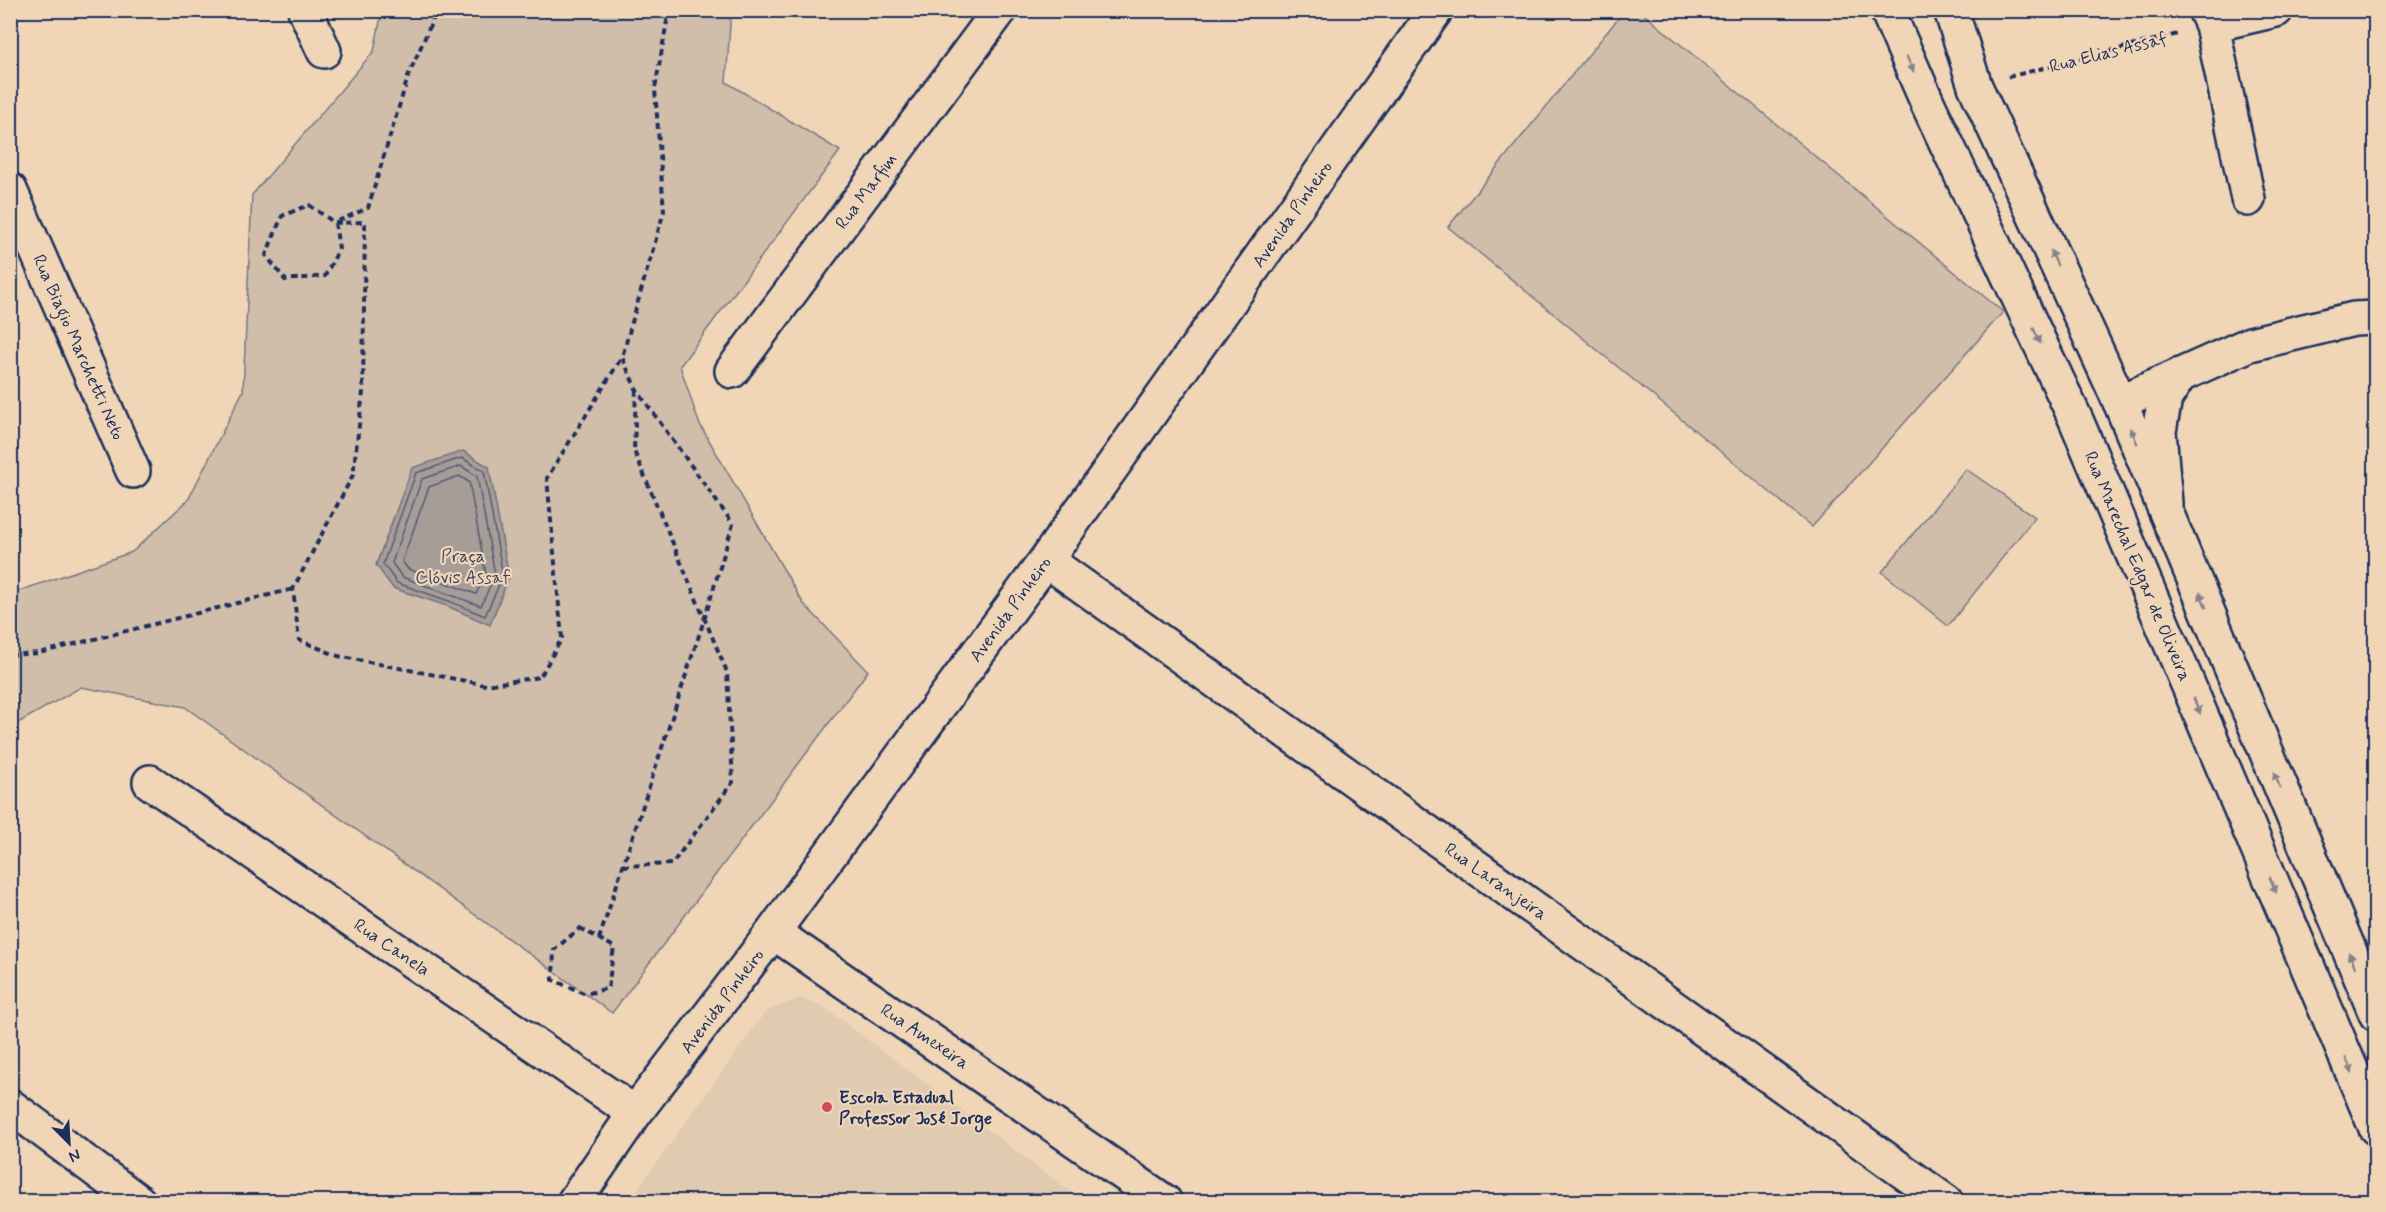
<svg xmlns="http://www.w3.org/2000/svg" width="2386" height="1212" font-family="Mynerve,sans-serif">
	<rect width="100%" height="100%" fill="#f0d6b7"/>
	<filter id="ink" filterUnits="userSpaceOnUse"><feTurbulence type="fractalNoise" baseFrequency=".0167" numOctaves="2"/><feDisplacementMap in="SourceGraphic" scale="12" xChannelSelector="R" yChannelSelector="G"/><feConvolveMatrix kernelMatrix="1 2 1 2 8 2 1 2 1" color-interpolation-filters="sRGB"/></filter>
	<g filter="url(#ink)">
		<path fill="#e0cab0" d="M800,998l25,10 258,193h-454l136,-189z"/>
		<path fill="#d1beaa" stroke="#767684" stroke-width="1.5" d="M1625,10l15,1 363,301 -191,215 -364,-300z
			M382,11h349l-5,71 114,69 -160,215 19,57 104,180 65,68 -256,342 -427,-306 -104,-20 -70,40 -1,-133 122,-42 56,-52 55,-109 9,-196 122,-144z
			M1966,469l69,48 -87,109 -66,-54z"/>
		<path fill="#a79d98" stroke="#6f7181" stroke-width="1.5" d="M463,451l26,16 20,110 -19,48 -43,-19 -54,-18 -17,-23 36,-97z"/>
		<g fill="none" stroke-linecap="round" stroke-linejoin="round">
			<path stroke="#535b75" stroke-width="1.5" d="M462,458l22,13 19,105 -18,40 -36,-15 -52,-18 -14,-19 33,-91z
				M461,466l16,10 18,99 -14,31 -79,-29 -10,-14 30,-84z
				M459,476l10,6 17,92 -10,20 -68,-25 -6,-8 27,-74z"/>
			<g stroke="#1b2f5e" stroke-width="38">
				<path id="minor" d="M305,10l19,41
					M2205,10l7,15 36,174
					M2212,25l64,-15
					M10,190l123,281
					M732,371l268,-361
					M2120,402l130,-58 104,-25 22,-1
					M2165,503l-6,-72 6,-33 15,-23
					M1046,560l900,642
					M150,782l485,331
					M773,932l392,270
					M10,1106l129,96
					M574,1202l61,-89 138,-181 273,-372 390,-550"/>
			</g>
			<g stroke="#1b2f5e" stroke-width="38">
				<path id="major" d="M1887,10l41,94 148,316 300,708
					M1951,10l24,76 145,316 256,612"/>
			</g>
			<path stroke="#1b2f5e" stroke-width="4" stroke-dasharray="6 4.5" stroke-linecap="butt" d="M2008,77l170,-43
				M338,221l30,-13 41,-134 28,-64
				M335,223l4,26 -14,27 -40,4 -19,-25 16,-39 27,-11 26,18 30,-1 -2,170 -10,83 -60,114 6,51 39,16 148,29 54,-8 22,-39 -15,-160 75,-121
				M10,655l29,-2 254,-64
				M623,866l49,-2 61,-82 -6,-110 -93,-221 2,-62
				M580,928l34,19 -6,41 -22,6 -33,-14 1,-30z
				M599,939l106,-322 28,-93 -97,-135 -14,-32 42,-146 -9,-122 14,-79"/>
			<use href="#minor" stroke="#f0d6b7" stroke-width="33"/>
			<use href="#major" stroke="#f0d6b7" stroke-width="33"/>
		</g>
		<defs><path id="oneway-solid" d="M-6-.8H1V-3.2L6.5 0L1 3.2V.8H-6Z" transform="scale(1.5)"/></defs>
		<g fill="#86828a">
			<use href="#oneway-solid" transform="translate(1910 64) rotate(66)"/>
			<use href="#oneway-solid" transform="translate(2054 258) rotate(-115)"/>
			<use href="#oneway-solid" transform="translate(2037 336) rotate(65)"/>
			<use href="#oneway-solid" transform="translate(2134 436) rotate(-113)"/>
			<use href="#oneway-solid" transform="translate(2203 600) rotate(-112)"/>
			<use href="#oneway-solid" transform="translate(2197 706) rotate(67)"/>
			<use href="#oneway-solid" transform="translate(2277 780) rotate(-112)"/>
			<use href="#oneway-solid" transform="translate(2273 885) rotate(67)"/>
			<use href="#oneway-solid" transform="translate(2352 960) rotate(-114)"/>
			<use href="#oneway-solid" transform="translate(2349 1065) rotate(67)"/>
		</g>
	</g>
	<circle fill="#d1495b" stroke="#f0d6b7" stroke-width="2" cx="827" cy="1107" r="6"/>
	<g text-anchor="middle" stroke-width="4.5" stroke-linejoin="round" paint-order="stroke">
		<g font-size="18" fill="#1b2f5e" stroke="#f0d6b7">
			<text transform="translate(2108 52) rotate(-14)" y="6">Rua Elias Assaf</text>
			<text transform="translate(866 191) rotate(-53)" y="6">Rua Marfim</text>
			<text transform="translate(1292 214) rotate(-55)" y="6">Avenida Pinheiro</text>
			<text transform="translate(79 347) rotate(66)" y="6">Rua Biagio Marchetti Neto</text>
			<text transform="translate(2138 566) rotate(67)" y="6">Rua Marechal Edgar de Oliveira</text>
			<text transform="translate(1010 609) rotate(-54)" y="6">Avenida Pinheiro</text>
			<text transform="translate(1496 881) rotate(35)" y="6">Rua Laranjeira</text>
			<text transform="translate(392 947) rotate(34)" y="6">Rua Canela</text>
			<text transform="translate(722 1001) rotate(-53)" y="6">Avenida Pinheiro</text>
			<text transform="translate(925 1036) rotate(34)" y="6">Rua Amexeira</text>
		</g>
		<g font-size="18" fill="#364469" stroke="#f0d6b7">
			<text x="463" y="562">Praça<tspan x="463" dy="21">Clóvis Assaf</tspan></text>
		</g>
		<g font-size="18" font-weight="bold" fill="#1b2f5e" stroke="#f0d6b7" text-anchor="start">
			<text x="839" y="1103">Escola Estadual<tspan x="839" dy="21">Professor José Jorge</tspan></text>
		</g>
	</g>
	<rect width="2386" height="1212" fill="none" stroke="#f0d6b7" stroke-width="36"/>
	<rect x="18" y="18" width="2350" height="1176" fill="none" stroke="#1b2f5e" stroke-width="2" filter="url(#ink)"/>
	<g transform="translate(69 1143) rotate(156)" stroke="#f0d6b7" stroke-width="4.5" paint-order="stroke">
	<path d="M0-4.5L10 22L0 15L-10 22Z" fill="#1b2f5e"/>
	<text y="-9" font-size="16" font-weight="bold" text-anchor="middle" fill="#1b2f5e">N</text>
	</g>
</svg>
